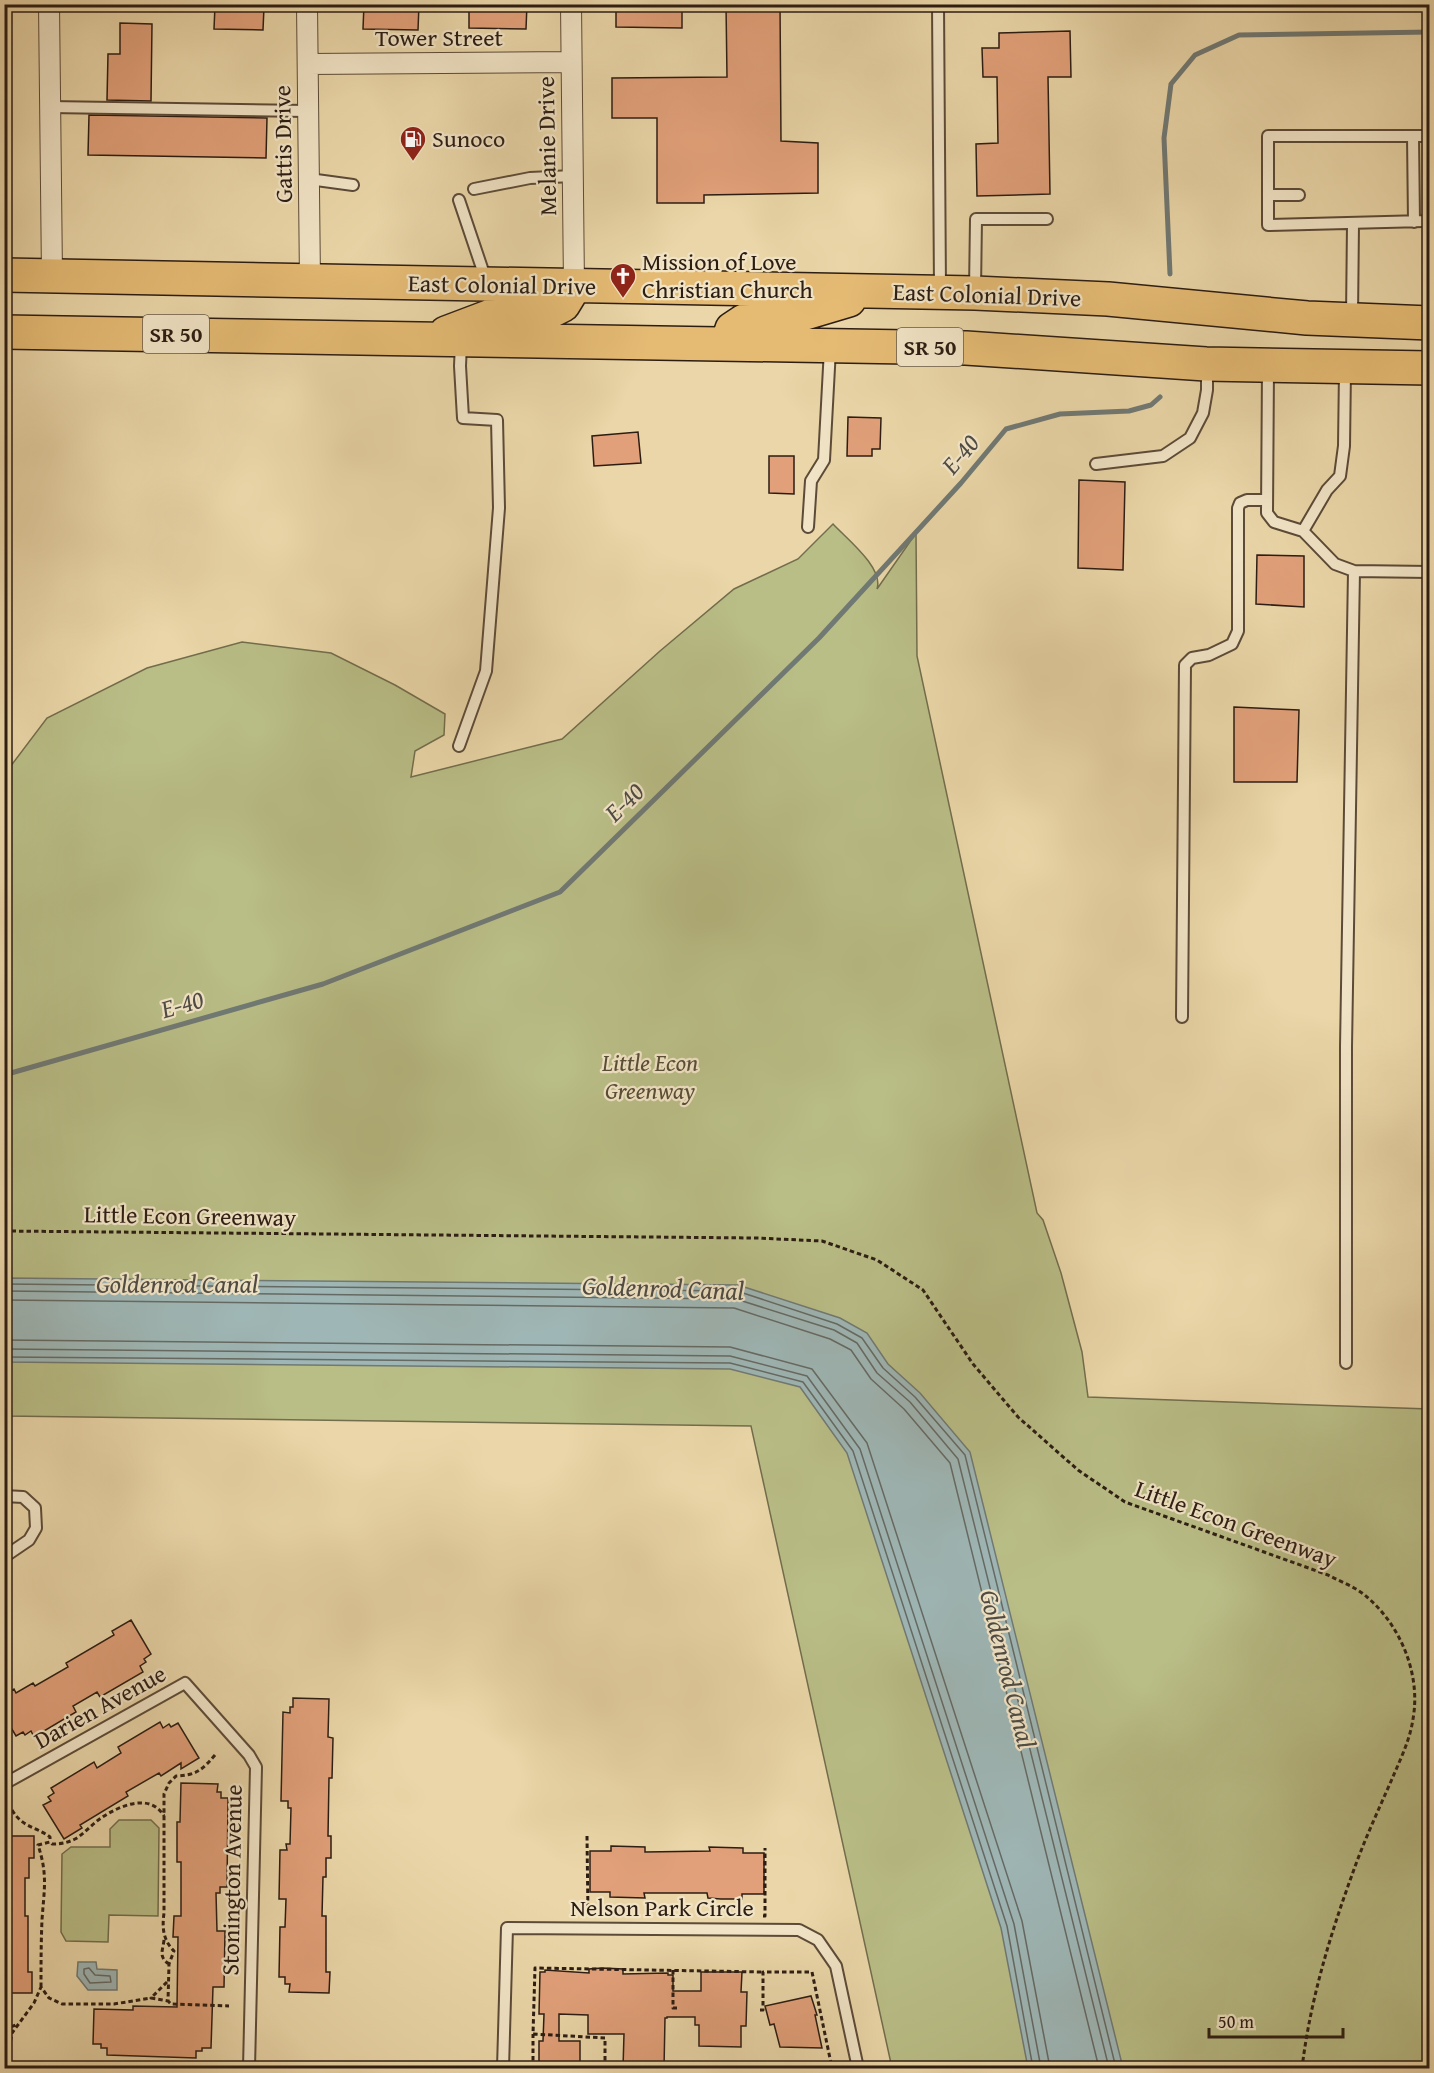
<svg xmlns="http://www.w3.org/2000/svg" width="1434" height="2073" font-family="'Gentium Book Plus',serif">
	<rect width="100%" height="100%" fill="#ead6a8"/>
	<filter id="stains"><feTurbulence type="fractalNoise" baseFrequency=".00333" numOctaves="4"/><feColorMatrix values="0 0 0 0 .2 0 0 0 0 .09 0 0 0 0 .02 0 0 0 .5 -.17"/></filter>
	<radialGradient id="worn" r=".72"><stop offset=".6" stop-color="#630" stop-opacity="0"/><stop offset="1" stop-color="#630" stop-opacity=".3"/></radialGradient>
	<path fill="#b9bd86" stroke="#726d4c" stroke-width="1.5" d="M833,524c14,15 51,44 44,65l39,-56 1,123 120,557 6,7 18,53 21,79 6,45 341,12v659h-537l-141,-642 -746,-10 -1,-641 43,-57 100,-50 95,-26 89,11 64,32 50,29 -1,21 -29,16 -4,26 151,-38 98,-88 74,-62 64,-30z
		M119,1820h32l8,8 -1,88 -49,-1 -1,27 -42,-1 -5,-9 1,-78 9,-7h39v-18z"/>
	<path fill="#9eb6b5" stroke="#707974" stroke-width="1.5" d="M5,1278l733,7 102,33 27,15 21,31 32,29 50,59 153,616h-95l-27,-140 -154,-475 -47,-66 -70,-18 -725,-7z
		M78,1962h18l1,7 20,1v20h-29l-11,-14z"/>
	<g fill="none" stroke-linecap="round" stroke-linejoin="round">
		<path stroke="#656a64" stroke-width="1.5" d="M4,1284l733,7 100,33 25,14 21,30 32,29 50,58 151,613
			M4,1291l732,8 98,31 23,13 20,30 33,29 48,57 151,609
			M4,1300l730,8 96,31 21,11 20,29 33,30 46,54 149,605
			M4,1340l726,7 82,22 55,74 155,478 28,147
			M4,1349l726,7 77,20 53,73 154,475 27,144
			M4,1357l726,6 73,19 50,69 154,475 26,142
			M89,1968l6,7 15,1 1,6 -21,1 -6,-9v-5z"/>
		<path stroke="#707974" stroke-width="5" d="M1170,274l-6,-136 7,-54 24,-29 44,-20 191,-3
			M4,1075l319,-91 237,-92 259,-254 142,-155 45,-54 54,-15 69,-3 22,-6 9,-8"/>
	</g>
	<path fill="#e1a079" stroke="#2c1d13" stroke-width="1.5" d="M364,4h55l-1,26 -55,-1z
		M469,4h58l-1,25 -57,-1z
		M726,4h54l1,137 37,2v50l-114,2v8h-47v-85h-45v-40l115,-1z
		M616,5l66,1v22l-66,-1z
		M215,6l49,1 -1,23 -49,-1z
		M120,23l32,1 -1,77 -44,-1 1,-46h12z
		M1070,31l1,46h-23l2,117 -73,2 -1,-52 22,-1 -1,-66h-14l-1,-29h17v-15z
		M89,115l178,3 -1,40 -178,-3z
		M848,417l33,1 -1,31h-8v7h-25z
		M638,432l3,31 -47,3 -2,-30z
		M769,456h25v38l-25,-1z
		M1079,480l46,2 -2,88 -45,-2z
		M1257,555l47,1v51l-48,-3z
		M1234,707l65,3 -2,72h-63z
		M131,1620l20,34 -7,5 2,3 -6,4 3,6 -43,25 -3,-5 -24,14 3,6 -42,25 -3,-6 -6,4 -2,-3 -7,4 -12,-20v-21l10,-6 2,4 17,-10 2,3 33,-19 -2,-4 48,-28 -2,-4z
		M293,1698l36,1 -1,38 5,1 -1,40h-3l-1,58h3v22h-5v19h-3l-1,39h4v56h4l-1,21 -40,-1 1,-8h-5v-7h-6l1,-50h5l1,-28h-7l1,-49h7l-1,-6h4l1,-36h-3v-7h-7l2,-89 7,1v-6h3z
		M160,1722l3,6 6,-4 2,3 7,-4 21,35 -18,11v-6l-20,13 -2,-3 -33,19 2,4 -48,29 2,3 -18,11 -21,-34 8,-4 -3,-4 6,-4 -3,-5 43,-26 3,6 24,-15 -3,-6z
		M181,1783l37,1 -1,8h4v6h7l-1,89h-7v6h-4l1,38h8l-1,56h-11l-2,61h-9v3h-6v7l-89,-3v-7h-6v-4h-8l1,-35 39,1v-4l44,1 1,-70h-5l1,-21h7v-54h-4v-40h3z
		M4,1836h30v22h-5v20h-4v38h3v56h4v21h-28z
		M611,1846l34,1v5l65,-1 -1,-4 34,1v5h21v41h-22v5h-21l-13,-1 -1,-5h-63l1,5 -35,-1v-5h-20v-41h21z
		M602,1968l21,1v5l45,-1v2h5v16h28v-19h41l-1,20h6l-1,34h-5v21l-42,-1v-21h-4v-8h-28v1h-2l-1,50h-41l1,-34h-36v-19l-29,-1v27h21v27h-41v-27h4l1,-27h-5l1,-42h5v-2l44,3v-4z
		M811,1996l6,19h-2l7,33 -42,-1 -6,-23 -4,1 -5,-19z"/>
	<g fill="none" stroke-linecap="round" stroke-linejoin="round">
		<g stroke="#5c4b38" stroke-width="14">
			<path id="lane" d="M938,4l2,285
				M50,107l258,4
				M1413,136l1,86
				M1430,136h-162v89l156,-4 6,-3
				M309,179l44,6
				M474,189l56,-11 43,-2
				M1268,195h31
				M459,200l27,80
				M975,290l1,-71h71
				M1352,317l1,-93
				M1268,369l-1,144 7,9 29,9 32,33 19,7 76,1
				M1096,464l67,-8 27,-18 13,-25 4,-23v-23
				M808,527l3,-46 13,-21 6,-111
				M1303,531l24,-41 13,-14 4,-30 1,-76
				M459,746l27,-75 13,-163 -2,-88 -34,-2 -3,-52 1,-23
				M1182,1017l3,-352 7,-7 17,-3 23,-11 6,-13v-123l2,-5 7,-3h20
				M1346,1363v-316l8,-476
				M4,1496l19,1 12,11 1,20 -7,12 -25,17
				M4,1784l181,-101 64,72 7,12 -7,301
				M503,2068l4,-140 292,2 19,10 18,26 22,102"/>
		</g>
		<g stroke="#5c4b38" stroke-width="22">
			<path id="street" d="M49,4l3,272
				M307,4l3,278
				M571,4l3,283
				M308,64l263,-2"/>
		</g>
		<g stroke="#2c1d13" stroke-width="36">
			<path id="highway" d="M4,275l971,18 133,6 199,19 123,5
				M4,332l962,16 240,16 224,4
				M446,333l53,-20h48l16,-8 11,-18
				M727,344l5,-15 12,-8 16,-4h32l57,-17"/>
		</g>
		<path stroke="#2c1d13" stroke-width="3" stroke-dasharray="4.5 3" stroke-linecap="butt" d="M4,1231l752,7 66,3 55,19 46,30 50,74 45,53 60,53 47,32 203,73c13,7 28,12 39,22 34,29 54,78 46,122 -3,21 -13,41 -21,60 -14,32 -29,64 -40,96 -23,63 -42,127 -50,193
			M215,1755c-13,15 -18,20 -39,21l-7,7 -5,11v119c-2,15 -1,27 10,38l-5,13 -1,37 3,3 58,2
			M12,1810c11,18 23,16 38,27v5
			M587,1836l1,77h4
			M763,1916h2v-68
			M164,1940c-1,10 -6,17 5,24
			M673,1970v38h7
			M167,1982l-16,16 17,3
			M41,1987c0,-22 0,-44 1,-67 2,-30 6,-45 -4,-75l12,-3 2,2c9,0 15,-1 23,-5 9,-5 17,-15 26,-21 18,-12 49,-26 63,-2
			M760,2010h3v-38h49l20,96
			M4,2029l12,-4
			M8,2056l4,-23 22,-30 7,-16 8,11 13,6h52l37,-6
			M533,2068v-34
			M605,2068v-30l-72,-4 2,-66 228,4"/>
		<use href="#lane" stroke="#f1e4c6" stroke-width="10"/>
		<use href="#street" stroke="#f1e4c6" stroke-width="20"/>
		<use href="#highway" stroke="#e5bb74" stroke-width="33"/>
	</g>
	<defs>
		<g id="fuel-pin" transform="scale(1.35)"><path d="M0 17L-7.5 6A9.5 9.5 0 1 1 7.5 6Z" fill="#8f2418" stroke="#f1e4c6"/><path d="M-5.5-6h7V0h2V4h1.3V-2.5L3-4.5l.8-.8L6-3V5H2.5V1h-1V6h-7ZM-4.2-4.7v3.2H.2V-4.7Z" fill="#fff"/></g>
		<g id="church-pin" transform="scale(1.35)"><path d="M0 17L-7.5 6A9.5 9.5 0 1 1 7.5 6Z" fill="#8f2418" stroke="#f1e4c6"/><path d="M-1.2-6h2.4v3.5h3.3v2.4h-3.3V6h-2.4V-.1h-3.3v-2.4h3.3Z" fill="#fff"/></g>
	</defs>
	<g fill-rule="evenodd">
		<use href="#fuel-pin" x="413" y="139"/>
		<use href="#church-pin" x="623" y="276"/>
	</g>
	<g text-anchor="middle" stroke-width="4.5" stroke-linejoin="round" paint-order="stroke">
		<g fill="#f1e4c6" stroke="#675949" stroke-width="1.5">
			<rect x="143" y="315" width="66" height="38" rx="4.5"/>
			<rect x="897" y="328" width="66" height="38" rx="4.5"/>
		</g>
		<g font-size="22" font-weight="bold" fill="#2c1d13">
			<text x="176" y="342">SR 50</text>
			<text x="930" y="355">SR 50</text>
		</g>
		<g font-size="24" fill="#2c1d13" stroke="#f1e4c6">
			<text x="439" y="46">Tower Street</text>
			<text transform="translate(283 144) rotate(-91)" y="8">Gattis Drive</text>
			<text transform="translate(547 146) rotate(-91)" y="8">Melanie Drive</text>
			<text transform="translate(502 285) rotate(1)" y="8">East Colonial Drive</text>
			<text transform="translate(987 295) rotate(2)" y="8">East Colonial Drive</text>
			<text transform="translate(190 1216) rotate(1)" y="8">Little Econ Greenway</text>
			<text transform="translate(1236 1524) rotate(20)" y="8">Little Econ Greenway</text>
			<text transform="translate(100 1707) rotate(-29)" y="8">Darien Avenue</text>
			<text transform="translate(232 1880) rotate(-89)" y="8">Stonington Avenue</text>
			<text x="662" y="1916">Nelson Park Circle</text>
		</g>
		<g font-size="24" fill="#2c1d13" stroke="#f1e4c6" text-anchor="start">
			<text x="432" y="147">Sunoco</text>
			<text x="642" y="270">Mission of Love<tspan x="642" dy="28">Christian Church</tspan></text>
		</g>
		<g font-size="24" font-style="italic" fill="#564d36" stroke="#f1e4c6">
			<text x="650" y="1071">Little Econ<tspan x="650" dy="28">Greenway</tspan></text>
		</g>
		<g font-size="26" font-style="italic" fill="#4e4b44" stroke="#f1e4c6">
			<text transform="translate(960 454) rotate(-50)" y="9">E-40</text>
			<text transform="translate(624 802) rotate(-44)" y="9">E-40</text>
			<text transform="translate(182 1004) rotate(-16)" y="9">E-40</text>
			<text x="177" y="1293">Goldenrod Canal</text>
			<text transform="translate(663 1288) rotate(2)" y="9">Goldenrod Canal</text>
			<text transform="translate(1008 1669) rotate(76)" y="9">Goldenrod Canal</text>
		</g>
	</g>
	<rect width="1434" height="2073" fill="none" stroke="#ead6a8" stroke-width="24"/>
	<rect x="6" y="6" width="1422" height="2061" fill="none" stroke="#2c1d13" stroke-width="3"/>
	<rect x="12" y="12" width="1410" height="2049" fill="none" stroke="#2c1d13" stroke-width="1.5"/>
	<path d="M1209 2028v9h134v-9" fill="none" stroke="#2c1d13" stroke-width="3"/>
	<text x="1218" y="2028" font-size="18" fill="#2c1d13" stroke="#f1e4c6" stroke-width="4.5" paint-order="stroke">50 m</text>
	<rect width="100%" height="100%" filter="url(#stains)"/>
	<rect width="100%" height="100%" fill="url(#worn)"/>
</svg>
